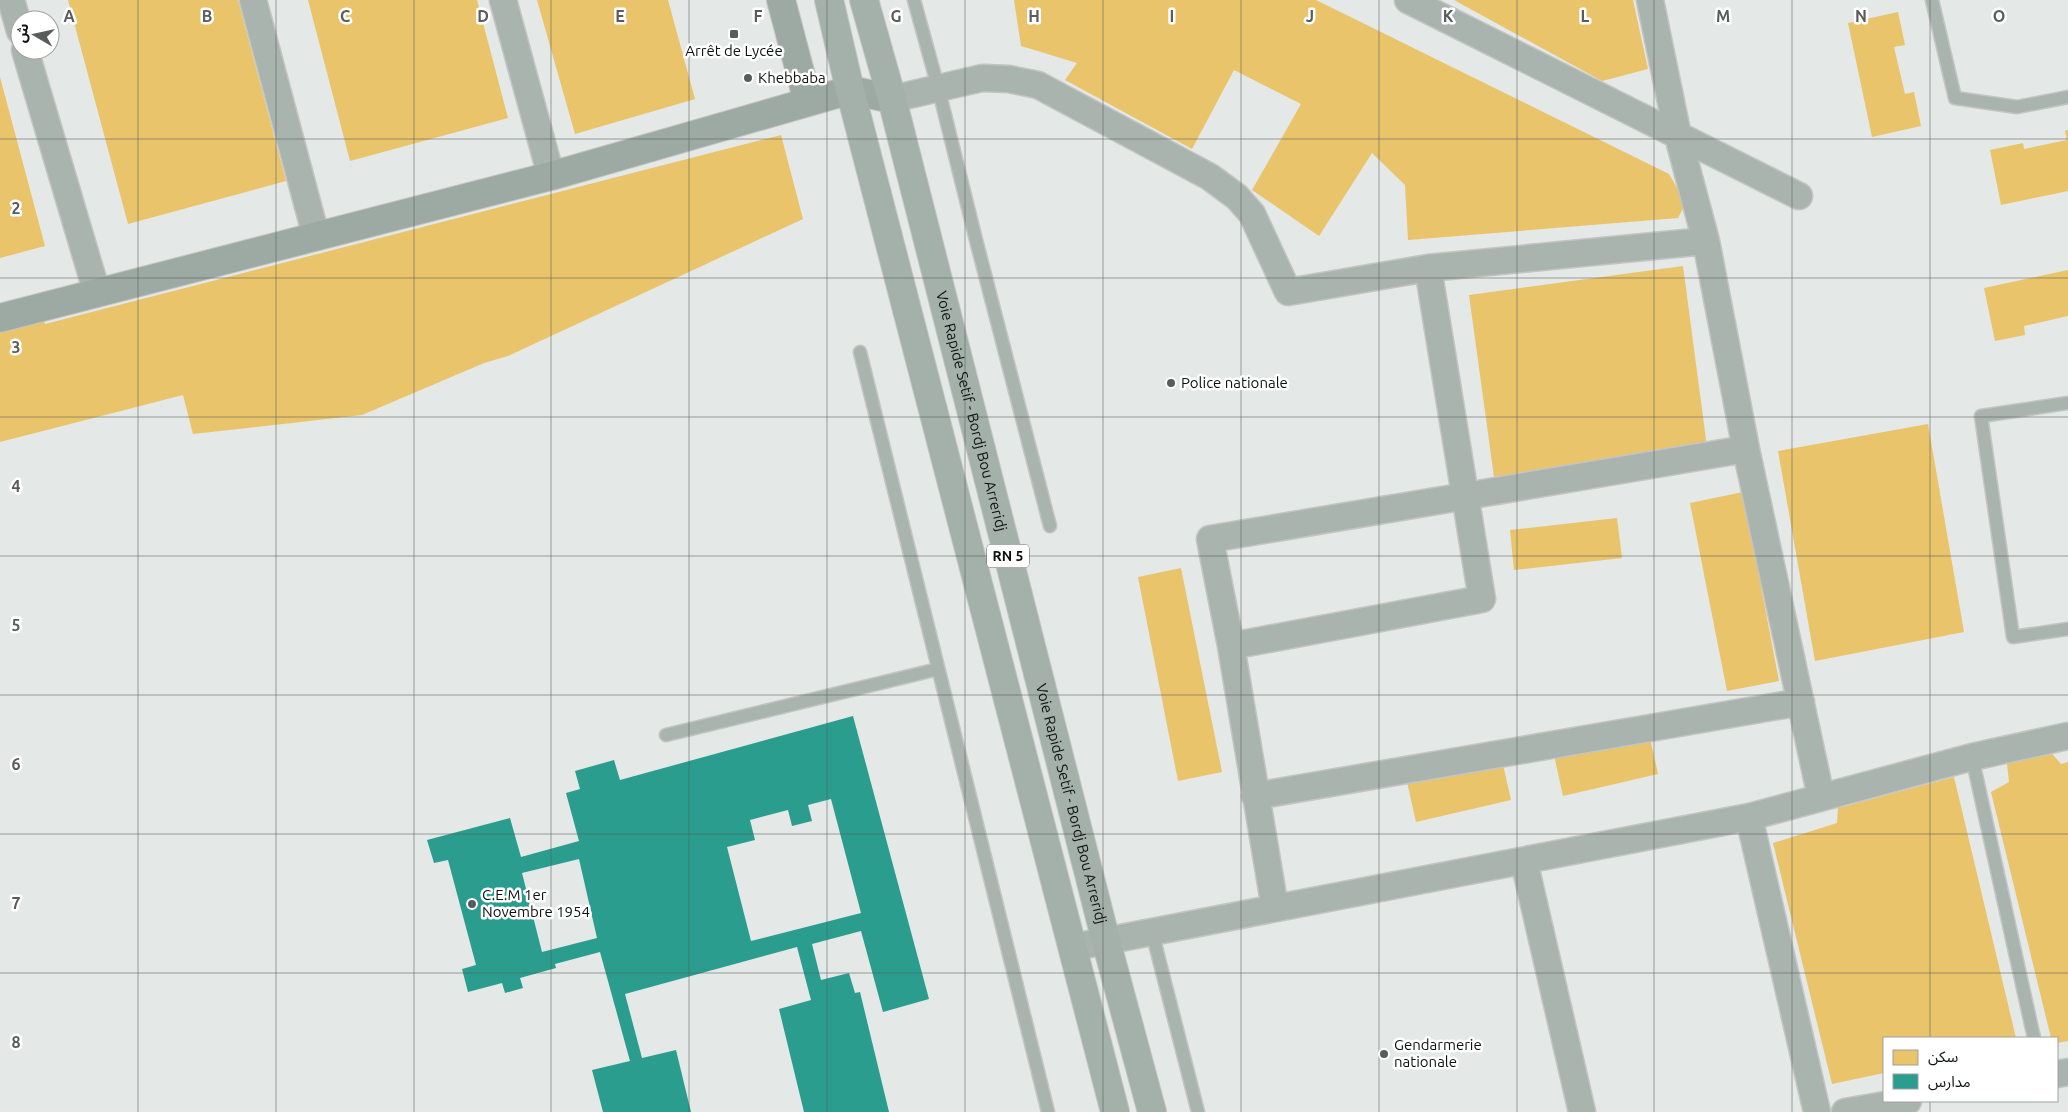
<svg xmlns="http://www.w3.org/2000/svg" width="2068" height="1112" font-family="Ubuntu,'Noto Sans Arabic',sans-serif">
	<rect width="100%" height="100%" fill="#e4e8e6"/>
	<path fill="#e9c46a" d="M68,0h170l48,181 -158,43z
		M308,0h169l31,118 -158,43z
		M537,0h131l27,99 -120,35z
		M1014,0h302l353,174 17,29 -8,15 -270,22 -3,-55 -33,-32 -53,83 -67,-46 49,-86 -67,-34 -42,79 -127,-69 12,-17 -56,-17z
		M1454,0h179l15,69 -46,12z
		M1898,12l7,33 -11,2 11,47 9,-2 7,34 -49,11 -24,-114z
		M0,77l45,169 -45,12z
		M2068,130v61l-67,14 -11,-55 33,-7 1,6 43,-9 -2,-9z
		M781,135l22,84 -295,137 -24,7 -122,52 -169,19 -10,-39 -183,47v-111l44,-11 1,4z
		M1683,266l24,181 -213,30 -25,-182z
		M2068,270v46l-44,10 1,9 -30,6 -11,-53z
		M1928,424l36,208 -149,29 -37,-210z
		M1743,492l36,189 -52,10 -37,-188z
		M1617,518l5,40 -108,12 -4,-40z
		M1181,568l41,204 -44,9 -40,-204z
		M1649,734l9,40 -95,22 -9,-41z
		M2048,749l13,15 7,-2v279l-11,2v-5h-6l-60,-246 18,-10 -3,-27z
		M1502,760l9,40 -95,22 -9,-40z
		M1954,777l62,261h-132v35l-52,11 -59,-241 64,-20 1,-15z"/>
	<path fill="#2a9d8f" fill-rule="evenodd" d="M853,716l76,283 -46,13 -22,-81 -49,13 9,36 28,-7 6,20 5,-1 29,120h-85l-25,-103 32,-9 -14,-53 -172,47 17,64 34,-8 15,62h-88l-11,-42 38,-9 -30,-109 -45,12 1,4 -36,10 3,10 -18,5 -3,-10 -34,9 -6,-23 14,-4 -28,-105 -14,3 -7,-23 83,-22 11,39 58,-16 -13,-48 14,-4 -5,-18 39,-11 6,20zM831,799l30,114 -110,28 -24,-94 28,-7 -5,-20 38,-10 4,16 20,-5 -4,-16zM579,859l18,79 -55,14 -20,-79z"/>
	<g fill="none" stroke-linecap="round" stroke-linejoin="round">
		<g stroke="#c3c5c4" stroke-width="15">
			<path id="lane" d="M914,0l24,87 38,153 74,286
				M1932,0l23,98 62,9 51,-10
				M860,352l188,760
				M2068,403l-87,13 32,221 55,-8
				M666,735l272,-66
				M1972,757l62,281
				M1152,932l46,180"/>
		</g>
		<g stroke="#c3c5c4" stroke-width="29">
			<path id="street" d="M11,0l9,31
				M253,0l63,236
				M503,0l48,176
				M1408,0l391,196
				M1650,0l28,136 28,105 40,208 75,348
				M25,50l72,243
				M892,99l90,-21 27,1 29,6 172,92 27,20 15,17 36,78 140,-24 278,-27
				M1231,646l251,-47 -54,-331
				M1255,796l546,-94
				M1749,817l68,295
				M1524,861l58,251
				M1275,908l-44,-262 -21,-107 536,-90
				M1074,947l675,-130 223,-60 96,-21
				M2057,1074l11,-2
				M1845,1112l63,-11"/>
		</g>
		<g stroke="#c3c5c4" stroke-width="30">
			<path id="secondary" d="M781,0l27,102
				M0,318l551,-142 299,-86 42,9"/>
		</g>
		<g stroke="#c3c5c4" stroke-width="30">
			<g id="highway">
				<path d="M829,0l21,90 265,1022"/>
				<path id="s1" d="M864,0l28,99 214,842 46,171"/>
			</g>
		</g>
		<use href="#lane" stroke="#a9b4ae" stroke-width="12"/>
		<use href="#street" stroke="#a9b4ae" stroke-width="26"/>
		<use href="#secondary" stroke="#9daaa3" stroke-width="28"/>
		<use href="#highway" stroke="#a3b1aa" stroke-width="28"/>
	</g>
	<path fill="none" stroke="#5a5c5b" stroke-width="1" stroke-opacity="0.55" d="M138,0v1112M276,0v1112M414,0v1112M551,0v1112M689,0v1112M827,0v1112M965,0v1112M1103,0v1112M1241,0v1112M1379,0v1112M1517,0v1112M1654,0v1112M1792,0v1112M1930,0v1038M0,139h2068M0,278h2068M0,417h2068M0,556h2068M0,695h2068M0,834h2068M0,973h2068M1930,1101v11"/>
	<g fill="#5a5c5b" stroke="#fff" stroke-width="2">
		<rect x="729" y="29" width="10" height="10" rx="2.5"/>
		<circle cx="748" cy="78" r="5"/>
		<circle cx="1171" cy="383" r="5"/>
		<circle cx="472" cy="904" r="5"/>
		<circle cx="1384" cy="1054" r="5"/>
	</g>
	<g text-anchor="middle" stroke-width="5" stroke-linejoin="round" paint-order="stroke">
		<rect fill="#fff" stroke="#575858" stroke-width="1" x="987" y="544.5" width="42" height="23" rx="4"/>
		<g font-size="14" font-weight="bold" fill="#0f1110">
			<text x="1008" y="561">RN 5</text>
		</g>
		<g font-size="15" fill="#0f1110" stroke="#fff" text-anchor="start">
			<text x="734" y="56" text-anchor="middle">Arrêt de Lycée</text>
			<text x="758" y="83">Khebbaba</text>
			<text x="1181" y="388">Police nationale</text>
			<text x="482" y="900">C.E.M 1er<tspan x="482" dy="17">Novembre 1954</tspan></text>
			<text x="1394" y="1050">Gendarmerie<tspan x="1394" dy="17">nationale</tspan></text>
		</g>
		<g font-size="15" fill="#0f1110" stroke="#fff">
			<text dy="5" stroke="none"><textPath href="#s1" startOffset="425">Voie Rapide Setif - Bordj Bou Arreridj</textPath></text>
			<text dy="5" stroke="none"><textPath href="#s1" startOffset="830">Voie Rapide Setif - Bordj Bou Arreridj</textPath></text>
		</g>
	</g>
	<g font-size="16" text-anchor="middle" font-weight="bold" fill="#5a5c5b" stroke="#fff" stroke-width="5" stroke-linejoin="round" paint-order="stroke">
		<text x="69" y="22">A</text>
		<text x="207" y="22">B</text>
		<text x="345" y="22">C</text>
		<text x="483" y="22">D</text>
		<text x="620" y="22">E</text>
		<text x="758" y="22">F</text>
		<text x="896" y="22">G</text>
		<text x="1034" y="22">H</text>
		<text x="1172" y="22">I</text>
		<text x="1310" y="22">J</text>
		<text x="1448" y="22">K</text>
		<text x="1585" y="22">L</text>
		<text x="1723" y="22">M</text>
		<text x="1861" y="22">N</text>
		<text x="1999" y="22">O</text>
		<text x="16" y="214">2</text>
		<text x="16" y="353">3</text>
		<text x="16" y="492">4</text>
		<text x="16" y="631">5</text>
		<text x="16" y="770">6</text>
		<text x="16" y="909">7</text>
		<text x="16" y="1048">8</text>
	</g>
	<rect x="1883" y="1037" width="175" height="65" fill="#ffffff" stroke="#9fa09f"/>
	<rect x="1893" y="1050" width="25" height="15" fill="#e9c46a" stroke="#9fa09f"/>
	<text x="1928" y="1062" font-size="15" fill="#0f1110">سكن</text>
	<rect x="1893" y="1074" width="25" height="15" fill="#2a9d8f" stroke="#9fa09f"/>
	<text x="1928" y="1087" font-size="15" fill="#0f1110">مدارس</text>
	<g transform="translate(35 35) rotate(279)"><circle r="24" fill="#ffffff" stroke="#9fa09f"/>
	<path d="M0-4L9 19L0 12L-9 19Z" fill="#5a5c5b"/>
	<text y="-8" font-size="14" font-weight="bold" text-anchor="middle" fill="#0f1110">ش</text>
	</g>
</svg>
